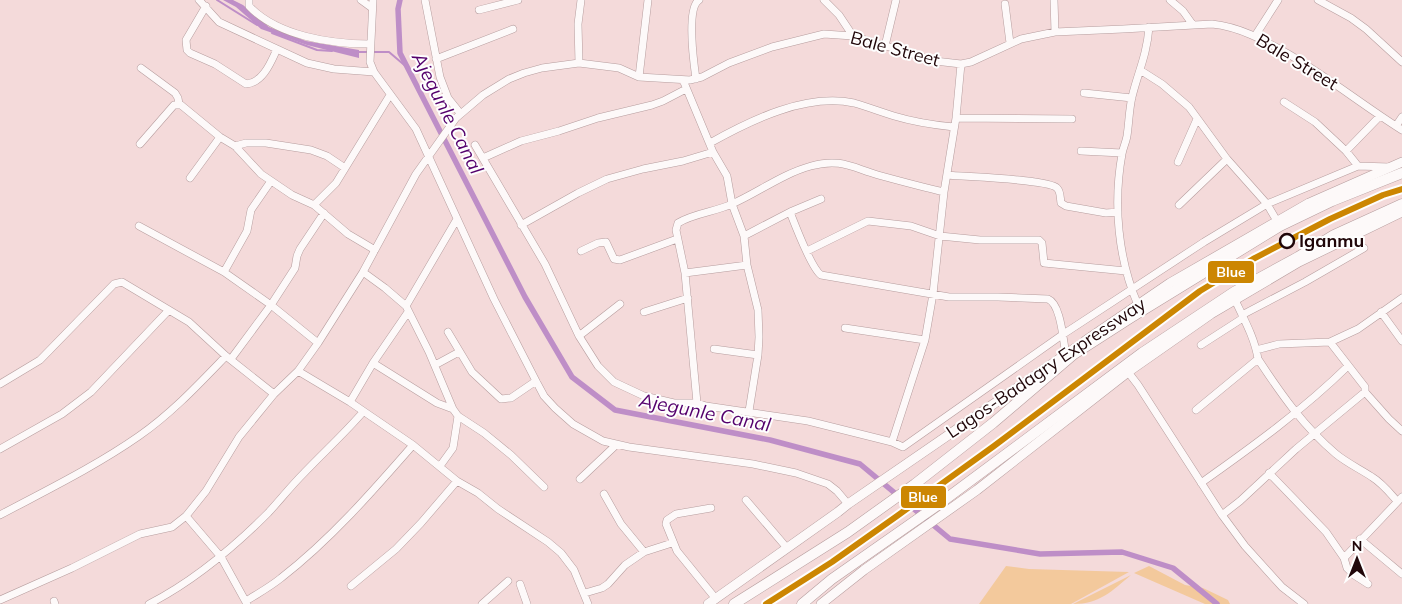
<svg xmlns="http://www.w3.org/2000/svg" width="1402" height="604" font-family="Mulish,sans-serif">
	<rect width="100%" height="100%" fill="#f4dada"/>
	<path fill="#f3c99c" d="M1006,566l23,3 100,3 -58,32h-92z
		M1149,566l36,19 18,3 25,12 2,4h-25l-71,-31z
		M1131,575c-19,16 -31,29 -58,29z"/>
	<path fill="#be8ec7" d="M223,0h10l10,5 26,22 37,14 53,9v8l-52,-13 -46,-16 -25,-22z"/>
	<g fill="none" stroke-linecap="round" stroke-linejoin="round">
		<path stroke="#be8ec7" stroke-width="2" d="M217,0l40,25
			M272,33l45,17 15,1
			M357,52h32l20,17"/>
		<path stroke="#be8ec7" stroke-width="5.5" d="M400,0l-2,9 2,44 125,244 47,80 43,33 155,30 90,24 90,75 90,15 82,-2 51,16 44,36"/>
		<g stroke="#b69d9e" stroke-width="8">
			<path id="minor" d="M199,0l20,22 88,41 27,6 40,3
				M249,0v6c28,30 82,38 121,38
				M361,0l11,8
				M373,0l-3,62 4,10 42,57 78,170 42,82 8,15 11,12 18,16 30,17 26,6 124,17 43,9 32,11 9,7 11,13
				M425,0l15,77 8,21 12,15
				M824,0l15,15 14,21
				M1054,0l1,32
				M1170,0l13,11 10,14
				M1318,0l33,18 15,11 36,33
				M1005,4l5,39
				M206,6l-20,34 1,10 3,3 25,11 31,20c17,-1 25,-22 31,-35
				M479,10l39,-10
				M1255,36l23,-36
				M885,46l11,-46
				M436,59l77,-30
				M579,63l-1,-39 3,-24
				M141,68l34,25 3,5 1,6
				M1140,70l22,14 27,23 38,52 40,45 10,17
				M639,77l9,-77
				M696,79c-2,-14 -10,-71 3,-79
				M683,80l30,72 14,24 5,28 12,32 3,29 11,45 1,27 -1,18 -9,56
				M1084,93l48,5
				M1284,102l31,20 31,29 34,-35
				M956,118l116,1
				M1396,126l6,-9
				M710,143c41,-23 96,-50 144,-40 14,4 27,9 40,13 20,6 39,9 60,11
				M140,144l34,-39h7l39,32 15,9 26,28 31,21 22,10 34,29 27,16
				M475,145l70,119 34,72 19,30 16,16 30,14 30,7h23l9,3 102,15 84,21 11,5 159,-112 142,-93 63,-38 91,-38 31,1
				M235,146l11,-3h20l45,7 16,6 18,12
				M1081,151l41,2
				M1346,151l12,15
				M483,158l38,-17 38,-10 39,-13 54,-13 11,-4 23,-12
				M1178,162l19,-43
				M947,175c18,2 101,4 110,13 4,4 3,10 4,15l5,3 40,7 12,-1
				M190,178l30,-41
				M314,205l22,-22 54,-88
				M1179,205l48,-46
				M790,212c5,13 22,57 31,63l128,22h49l50,2c13,5 15,42 18,55
				M521,225l57,-32 29,-14 36,-10 40,-8 30,-9
				M139,226l85,46 47,33 47,38
				M744,236l46,-24 31,-13
				M581,251l17,-8 8,-1 8,17 6,1 57,-21
				M807,251l61,-30 43,5 29,10 40,4h59l3,3 2,20 82,8
				M224,272l23,-41 4,-21 20,-29
				M363,272l22,16 21,18 23,46 24,57
				M685,273l62,-8
				M1235,300c9,19 20,39 23,59 23,35 46,68 78,95 11,9 24,15 36,23 10,6 17,15 25,24
				M1138,305c-20,-46 -25,-101 -16,-151 1,-6 4,-12 5,-18 2,-13 2,-26 5,-39 6,-25 15,-42 17,-70
				M406,306l51,-87
				M644,312l44,-14
				M1381,312l21,29
				M1242,315l63,-33 59,-34
				M845,328l80,12
				M448,332l24,40 29,27 10,-1 25,-17
				M579,336l41,-32
				M1330,342l35,45v5l24,27 13,12
				M1201,345l42,-27
				M714,349l44,6
				M1256,350l23,-6 51,-2 28,-13 44,-31
				M231,359l40,-54 24,-37 2,-12 3,-7 24,-36
				M373,363l64,40 16,6 5,7 26,17 27,22 33,32
				M435,365l24,-13
				M298,371l52,31 63,43 44,36 21,12 20,16 50,33 13,11 13,17 14,34
				M1128,372l10,13 84,130 23,31 37,41 22,17
				M0,384l40,-24 74,-76 8,-2 67,40 37,34 48,38
				M350,402l23,-39 35,-51
				M697,403l-12,-130 -9,-43 2,-7c16,-10 37,-11 54,-19 27,-12 50,-30 79,-38 29,-8 40,1 67,9 22,6 44,12 66,17
				M1196,410l62,-51
				M892,442l33,-102 8,-46 11,-102 12,-74 5,-54
				M0,449l62,-35 29,-22 77,-81
				M440,466l13,-18 5,-32
				M1269,473l57,59 18,26 3,10 7,7 14,9
				M580,479l36,-34
				M1201,483c51,-36 102,-73 147,-117
				M604,494l17,30 23,28
				M746,500l41,48
				M711,508l-35,6 -9,6 -1,4 11,27 39,48
				M0,515c47,-25 96,-49 139,-79 33,-23 60,-52 87,-80
				M1222,515l18,-14 56,-52 69,-57
				M1360,539l42,35
				M1344,558l58,-61
				M520,584l7,20
				M351,586l45,-37 25,-26 36,-42
				M585,593l17,-5 6,-4 17,-19 19,-13 28,-9
				M0,600l72,-32 68,-34 32,-7 14,-11
				M54,601l1,3
				M246,601c11,-7 24,-14 35,-23 49,-38 91,-86 132,-133
				M149,604c45,-23 83,-55 119,-91 12,-13 23,-27 36,-40 19,-20 40,-39 59,-61
				M247,604l-26,-47 -35,-41 20,-25 33,-54 35,-43 24,-23 20,-28 45,-71 53,-98 40,-56 27,-23 26,-16 15,-6 18,-5 37,-5 40,5 20,9 51,3 12,-3 27,-14 43,-16 52,-13 29,2 82,25 26,3 10,-2 50,-23 34,-7 68,-3 89,-5c29,3 53,17 78,31 39,23 74,51 112,75
				M482,604l26,-23"/>
		</g>
		<g stroke="#b69d9e" stroke-width="10">
			<path id="major" d="M1085,341l85,-58 139,-80 93,-41
				M708,604l130,-92 10,-8 227,-156
				M821,604l43,-34 113,-80 151,-118 83,-58 88,-52 103,-50"/>
		</g>
		<g stroke="#b69d9e" stroke-width="11">
			<path id="highway" d="M734,604l114,-72 67,-48 78,-61 81,-69 56,-36 150,-92 52,-25 70,-28
				M802,604l30,-25 103,-72 207,-154 92,-61 64,-35 36,-22 68,-31"/>
		</g>
		<use href="#minor" stroke="#fdf9f9" stroke-width="7"/>
		<use href="#major" stroke="#fdf9f9" stroke-width="9"/>
		<use href="#highway" stroke="#fdf9f9" stroke-width="10"/>
		<g stroke="#fefefe" stroke-width="10">
			<path id="metro-1" d="M766,604l66,-42 65,-46 97,-70 206,-155 53,-32 77,-40 53,-24 19,-6"/>
		</g>
		<use href="#metro-1" stroke="#cc8602" stroke-width="6"/>
	</g>
	<circle fill="#fefefe" stroke="#200609" stroke-width="2.5" cx="1287" cy="241" r="7"/>
	<g text-anchor="middle" stroke-width="4" stroke-linejoin="round" paint-order="stroke">
		<g font-size="18" fill="#200609" stroke="#fefefe">
			<text transform="translate(895 49) rotate(15)" y="6">Bale Street</text>
			<text transform="translate(1297 62) rotate(31)" y="6">Bale Street</text>
			<text transform="translate(1046 368) rotate(-34)" y="6">Lagos-Badagry Expressway</text>
		</g>
		<g font-size="18" font-weight="bold" fill="#200609" stroke="#fefefe" text-anchor="start">
			<text x="1299" y="247">Iganmu</text>
		</g>
		<g font-size="19" font-style="italic" fill="#54006c" stroke="#fefefe">
			<text transform="translate(448 113) rotate(63)" y="7">Ajegunle Canal</text>
			<text transform="translate(705 412) rotate(11)" y="7">Ajegunle Canal</text>
		</g>
	</g>
	<g stroke="#fefefe" stroke-width="2">
		<rect x="1207" y="260" width="48" height="24" rx="5" fill="#cc8602"/>
		<rect x="900" y="485" width="47" height="24" rx="5" fill="#cc8602"/>
	</g>
	<g font-size="14" text-anchor="middle" font-weight="bold" fill="#fff">
		<text x="1231" y="277">Blue</text>
		<text x="923" y="502">Blue</text>
	</g>
	<g transform="translate(1357 559)" stroke="#fefefe" stroke-width="4" paint-order="stroke">
	<path d="M0-4L9 19L0 12L-9 19Z" fill="#200609"/>
	<text y="-8" font-size="14" font-weight="bold" text-anchor="middle" fill="#200609">N</text>
	</g>
</svg>
